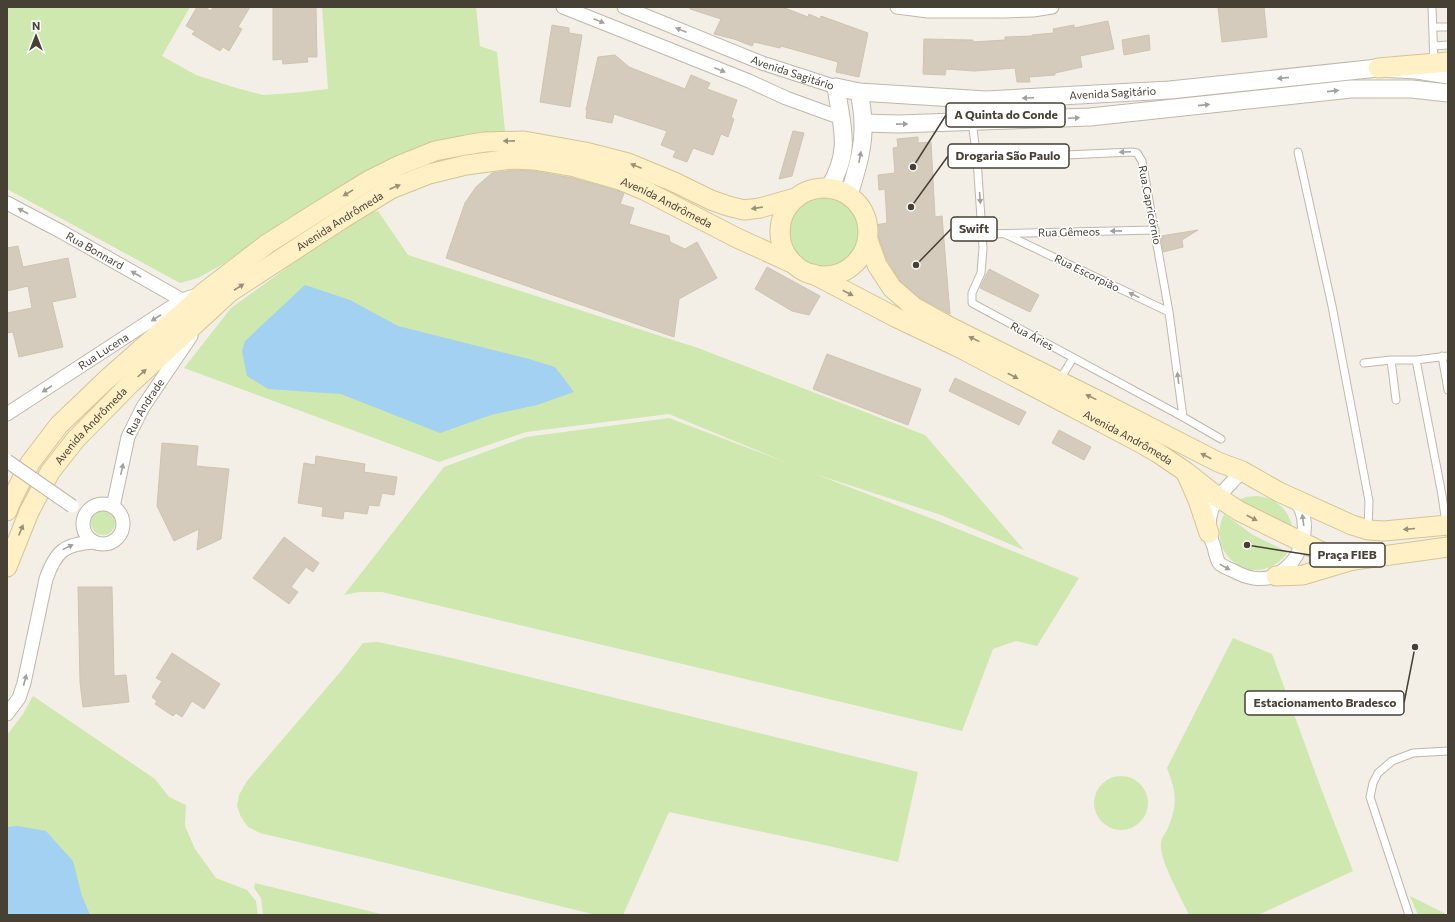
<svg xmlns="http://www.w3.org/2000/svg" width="1455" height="922" font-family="Commissioner,sans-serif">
	<rect width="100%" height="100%" fill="#f3efe6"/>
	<path fill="#cee8af" d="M7,7h183l-28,49 34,19 37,12 30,8 30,-2 35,-4 -6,-82h154l4,39 17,6 8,79 -44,7 -67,24 -104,55 -67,47 -25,14 -18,5 -173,-94z
		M787 230a38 38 0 1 1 76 0a38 38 0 1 1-76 0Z
		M378,211l30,44 290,93 227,87 99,115 -83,-35 -126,-41 123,47 141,57 -42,68 -21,-5 -23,8 -31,82 -580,-139h-23l-15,3 100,-128 82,-30 143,-19 121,46 -121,-50 -143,18 -87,30 -255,-94 47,-60 129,-93z
		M1257,496c21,2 34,16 36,36l-57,-31 10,-4z
		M91 523a12 12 0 1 1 24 0a12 12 0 1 1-24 0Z
		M1224,514l29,21 35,17c-28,40 -85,6 -64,-38z
		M1233,638l39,16 50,137 31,80 -95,44h-69c-7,-16 -28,-52 -28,-68 -1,-9 4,-12 7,-19 10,-24 8,-37 -1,-60z
		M378,642l74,16 466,114 -20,90 -69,-16 -160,-34 -46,103h-27l-230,-57 -106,-25 -12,-6 -7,-10 -4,-11 2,-11 8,-14 94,-110 22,-28z
		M33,696l122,83 14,18 17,8 -1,21 10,23 21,29 31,12 9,11 2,14h-251v-180l16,-21z
		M1094 803a27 27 0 1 1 54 0a27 27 0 1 1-54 0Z
		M255,883l130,32h-122l-2,-17 -7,-10z
		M1410,896l38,19h-30z"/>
	<path fill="#a2d1f1" d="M305,285l45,15 48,26 131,33 26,8 19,25 -37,13 -46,10 -51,18 -99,-39 -73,-5 -21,-13 -5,-25 3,-10z
		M18,826l28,5 27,30 9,35 8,19h-83v-88z"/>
	<path fill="#d5cbbc" stroke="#d0c3af" d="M197,7h7l7,4 2,-4h37l-12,20 4,2 -13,22 -6,-4 -3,4 -28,-17 3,-3 -9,-5z
		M273,7h43l1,50h-10l1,5 -25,2 -1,-5 -9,1z
		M690,7h92l26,10 1,-3 11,5 1,-3 47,17 -9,44 -23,-5 2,-10 -57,-16 -1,2 -26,-6 -2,4 -18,-7 -20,-5 7,-15 -31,-10z
		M1218,7h46l3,30 -45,5z
		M1108,21l6,28 -34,7 2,11 -27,6v2l-26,2 1,5h-13l-2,-14 -41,3 -28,-2 -1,6 -22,-1 1,-35 49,1v2l32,-2v-3l27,-1v-1l22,-2 -1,-4 21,-4v3z
		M552,25l17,3v5l13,2 -12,72 -30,-5z
		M1149,35l1,15 -26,5 -2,-15z
		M615,55l14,12 56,22 6,-14 19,8 -3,6 30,11 -6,17 3,2 -6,18 -7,-3 -8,21 -20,-7 -6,14 -14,-5 3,-6 -15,-6 6,-14 -53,-17 -2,9 -26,-5 1,-8h-1l12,-53z
		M793,131l11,2 -12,43 -13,3z
		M918,137v6l13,-1 4,75 7,-1 8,98 -30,-16 -20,-17 -13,-21 -9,-24 -4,-5 1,-6 12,-2 -2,-34 -6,1 -1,-15 17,-2 -2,-25 5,-1 -1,-8z
		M514,170l19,1 40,7 43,12 8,3 -4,11 14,4 -5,16 40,12 1,6 15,7 12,-7 20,36 -38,21 -5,38 -228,-79 19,-55 11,-16 16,-14z
		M1198,230l-16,10 1,7 -20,5 -2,-16z
		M18,246l5,21 45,-9 8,39 -24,5 11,45 -44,10 -6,-25 -6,1v-20l25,-5 -4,-22 -21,5v-43z
		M767,267l53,29 -11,19 -17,-4 -37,-22z
		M989,269l50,26 -9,17 -50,-24z
		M827,354l94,35 -13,36 -95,-36z
		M955,378l71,34 -7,13 -70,-34z
		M1059,430l32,17 -7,13 -32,-17z
		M162,443l36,3 -2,20 33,3 -8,70 -24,11 2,-21 -25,12 -17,-35z
		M316,456l49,8 -1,8 33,5 -3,18 -12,-2 -3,13 -10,-1 -2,9 -23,-3 -1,8 -21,-3 1,-9 -25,-4 6,-40 11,2z
		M284,537l35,26 -6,9 -7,-5 -15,20 7,5 -9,12 -36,-26z
		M78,587h34l2,89 12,-1 3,27 -46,5 -3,-25z
		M172,653l48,31 -16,25 -12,-8 -10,16 -6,-4 -3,3 -18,-12 2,-3 -5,-4 10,-16 -6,-3z"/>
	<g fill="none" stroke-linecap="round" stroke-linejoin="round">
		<g stroke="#bfb7a9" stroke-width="9">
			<path id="service" d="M1432,7l2,56
				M1433,27h15
				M1434,46l14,-1
				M972,122l5,37 6,89 -2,25 -9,20v10l211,114 38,22
				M1298,152l34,154 37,195 -1,29
				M977,159l155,-7 5,1 5,8 27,151 14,105
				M983,234l172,-4
				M1005,234l164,78
				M1442,356l6,34
				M1391,360l5,40
				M1416,360l26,135 4,29
				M1364,363l27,-3h25l32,-4
				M1059,381l14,-23
				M1409,915l-39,-118 3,-14 5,-10 14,-12 21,-8 35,-2"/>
		</g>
		<g stroke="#bfb7a9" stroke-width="15">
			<g id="minor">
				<path d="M563,7l186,74 37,17 55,20"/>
				<path id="s1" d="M624,7l138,56 74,24"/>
				<path d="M897,7l31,4h75l30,-1 19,-3"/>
				<path id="s2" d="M7,203l55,29 120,68"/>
				<path id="s3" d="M7,414l175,-114 15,-5"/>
				<path d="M1242,471c-10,12 -24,23 -30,38 -5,14 -3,25 2,38 1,5 3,14 6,17 4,3 9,5 14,7 12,7 27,10 41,5 4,-2 8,-6 12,-9 15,-13 22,-39 14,-58 -2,-4 -5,-7 -7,-10"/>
				<circle cx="103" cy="524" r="20"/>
				<path id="s4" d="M113,507l15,-70 15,-30 48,-71"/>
				<path d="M7,714l12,-16 5,-15 22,-104c10,-28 18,-35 48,-37"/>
			</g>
		</g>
		<g stroke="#bfb7a9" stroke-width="19">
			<g id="tertiary">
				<path d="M863,123l36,1 191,-7 261,-28h61l36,4"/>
				<path id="s5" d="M829,188c23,-38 13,-60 7,-101l23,5 127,8 184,-10 208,-22 39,2 31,5"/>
				<path d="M849,195c7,-23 15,-47 14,-71 0,-11 -2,-22 -4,-32"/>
			</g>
		</g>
		<g stroke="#d4c496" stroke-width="21">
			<g id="secondary">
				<path d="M1378,68l70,-6"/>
				<circle cx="824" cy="232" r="44"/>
				<path d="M868,240l9,25 15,23 22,19 36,20 149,74 119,61 24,9 37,21 73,33 16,5 16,1 64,-6"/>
				<path id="s6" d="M813,274l82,43 67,32 175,92 21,12 28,19 33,26 20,13 87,43 28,6 94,-13"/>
				<path d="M1186,473l12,27 11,33"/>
				<path d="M7,511l5,-12 18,-36 29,-38 47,-45 83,-73 14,-14 64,-49 52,-33 49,-30 32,-16 35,-14 31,-6 19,-3 39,-1 61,11 43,11 46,19 37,18 17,6 16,4 16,-2 35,-10"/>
				<path id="s7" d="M7,567l22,-55 21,-40 26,-33 54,-55 100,-92 112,-73 49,-30 38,-15 37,-9 45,-6 23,1 41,7 45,13 24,10 93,48 57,26"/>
				<path d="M1276,576l27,-1 50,-15"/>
			</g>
		</g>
		<use href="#service" stroke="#fff" stroke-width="7"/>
		<use href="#minor" stroke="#fff" stroke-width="13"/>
		<use href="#tertiary" stroke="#fff" stroke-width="17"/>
		<use href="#secondary" stroke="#fff1c5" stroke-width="19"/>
		<g stroke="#bfb7a9" stroke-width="15" stroke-linecap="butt">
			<path id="minor-bridge" d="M7,461l65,45"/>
		</g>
		<use href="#minor-bridge" stroke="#fff" stroke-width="13"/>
	</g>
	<defs><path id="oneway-solid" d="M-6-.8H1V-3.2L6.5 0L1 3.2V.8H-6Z"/></defs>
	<g fill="#a2a09a">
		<use href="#oneway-solid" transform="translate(599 21) rotate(22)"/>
		<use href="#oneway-solid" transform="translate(681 30) rotate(-158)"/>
		<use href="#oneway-solid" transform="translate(720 70) rotate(22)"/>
		<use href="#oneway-solid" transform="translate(1283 78) rotate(174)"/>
		<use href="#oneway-solid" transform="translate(1333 91) rotate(-6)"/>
		<use href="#oneway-solid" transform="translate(1028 98) rotate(177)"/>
		<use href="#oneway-solid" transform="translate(1204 105) rotate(-6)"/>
		<use href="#oneway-solid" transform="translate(1074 118) rotate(-2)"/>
		<use href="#oneway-solid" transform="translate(902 124) rotate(-1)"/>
		<use href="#oneway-solid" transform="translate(1125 152) rotate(177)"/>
		<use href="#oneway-solid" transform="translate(860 157) rotate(-79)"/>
		<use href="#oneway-solid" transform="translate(980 198) rotate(86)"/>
		<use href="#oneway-solid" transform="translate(23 211) rotate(-152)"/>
		<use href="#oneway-solid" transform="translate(1116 231) rotate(179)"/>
		<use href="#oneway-solid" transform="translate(136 274) rotate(-150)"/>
		<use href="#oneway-solid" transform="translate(1134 295) rotate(-154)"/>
		<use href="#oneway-solid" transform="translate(156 318) rotate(147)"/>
		<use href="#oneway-solid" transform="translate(1178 378) rotate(-97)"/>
		<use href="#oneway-solid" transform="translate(47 389) rotate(147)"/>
		<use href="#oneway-solid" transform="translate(122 469) rotate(-78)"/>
		<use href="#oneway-solid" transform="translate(1303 520) rotate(-98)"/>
		<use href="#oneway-solid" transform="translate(68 547) rotate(-26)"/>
		<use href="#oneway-solid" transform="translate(1225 567) rotate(29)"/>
		<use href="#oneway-solid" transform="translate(25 680) rotate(-75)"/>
	</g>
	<g fill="#999076">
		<use href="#oneway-solid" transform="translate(509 141) rotate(179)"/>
		<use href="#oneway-solid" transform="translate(636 166) rotate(-158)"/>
		<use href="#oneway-solid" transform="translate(395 187) rotate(-23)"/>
		<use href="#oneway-solid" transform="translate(348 193) rotate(149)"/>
		<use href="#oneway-solid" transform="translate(757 208) rotate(171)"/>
		<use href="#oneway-solid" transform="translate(239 287) rotate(-33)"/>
		<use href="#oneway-solid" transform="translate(848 293) rotate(28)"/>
		<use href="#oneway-solid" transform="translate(974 339) rotate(-154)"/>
		<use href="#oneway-solid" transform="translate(142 373) rotate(-42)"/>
		<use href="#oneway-solid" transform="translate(1013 376) rotate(28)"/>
		<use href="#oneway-solid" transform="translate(1091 397) rotate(-154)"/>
		<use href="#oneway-solid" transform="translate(1206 456) rotate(-153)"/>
		<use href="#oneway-solid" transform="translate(1252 518) rotate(27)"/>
		<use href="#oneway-solid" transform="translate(1409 529) rotate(175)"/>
		<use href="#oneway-solid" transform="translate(21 530) rotate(-67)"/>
	</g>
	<g text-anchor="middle" stroke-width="3" stroke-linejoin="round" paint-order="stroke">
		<g font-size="11" fill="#464035" stroke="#fff">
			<text dy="4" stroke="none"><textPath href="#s1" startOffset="181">Avenida Sagitário</textPath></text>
			<text dy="4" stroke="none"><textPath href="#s5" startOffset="382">Avenida Sagitário</textPath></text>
			<text dy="4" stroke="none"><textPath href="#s7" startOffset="838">Avenida Andrômeda</textPath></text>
			<text transform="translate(1150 205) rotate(79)" y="4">Rua Capricórnio</text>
			<text dy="4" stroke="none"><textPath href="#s7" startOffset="490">Avenida Andrômeda</textPath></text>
			<text transform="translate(1069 232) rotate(-1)" y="4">Rua Gêmeos</text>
			<text dy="4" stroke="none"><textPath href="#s2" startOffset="100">Rua Bonnard</textPath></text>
			<text transform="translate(1087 273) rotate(26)" y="4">Rua Escorpião</text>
			<text transform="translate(1032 336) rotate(28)" y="4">Rua Áries</text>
			<text dy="4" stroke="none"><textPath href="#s3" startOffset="115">Rua Lucena</textPath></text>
			<text dy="4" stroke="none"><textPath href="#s4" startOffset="106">Rua Andrade</textPath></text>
			<text dy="4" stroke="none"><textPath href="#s7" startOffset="166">Avenida Andrômeda</textPath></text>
			<text dy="4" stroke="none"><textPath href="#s6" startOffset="355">Avenida Andrômeda</textPath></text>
		</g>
	</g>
	<path fill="none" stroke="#464035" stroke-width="1.5" d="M913 167L946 115M911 207L948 156M916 265L951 229M1247 545L1310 555M1415 647L1404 703"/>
	<g fill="#464035" stroke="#fff" stroke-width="1.5">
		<circle cx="913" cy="167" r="4"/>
		<circle cx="911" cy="207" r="4"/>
		<circle cx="916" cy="265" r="4"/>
		<circle cx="1247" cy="545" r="4"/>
		<circle cx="1415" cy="647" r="4"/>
	</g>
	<g fill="#fff" stroke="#464035" stroke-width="1.5">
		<rect x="946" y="103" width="119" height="24" rx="4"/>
		<rect x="948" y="144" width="121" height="24" rx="4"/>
		<rect x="951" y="217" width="46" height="24" rx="4"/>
		<rect x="1310" y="543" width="75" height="24" rx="4"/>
		<rect x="1245" y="691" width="159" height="24" rx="4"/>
	</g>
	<g font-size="12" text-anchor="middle" font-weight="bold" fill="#464035">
		<text x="1006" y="119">A Quinta do Conde</text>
		<text x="1008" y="160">Drogaria São Paulo</text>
		<text x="974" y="233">Swift</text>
		<text x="1347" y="559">Praça FIEB</text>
		<text x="1325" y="707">Estacionamento Bradesco</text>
	</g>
	<rect width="1455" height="922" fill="none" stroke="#464035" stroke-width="16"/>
	<g transform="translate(36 36)" stroke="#ffffff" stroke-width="3" paint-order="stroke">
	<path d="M0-3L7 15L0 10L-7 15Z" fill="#464035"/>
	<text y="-6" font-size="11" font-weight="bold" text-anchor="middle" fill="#464035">N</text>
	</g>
</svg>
